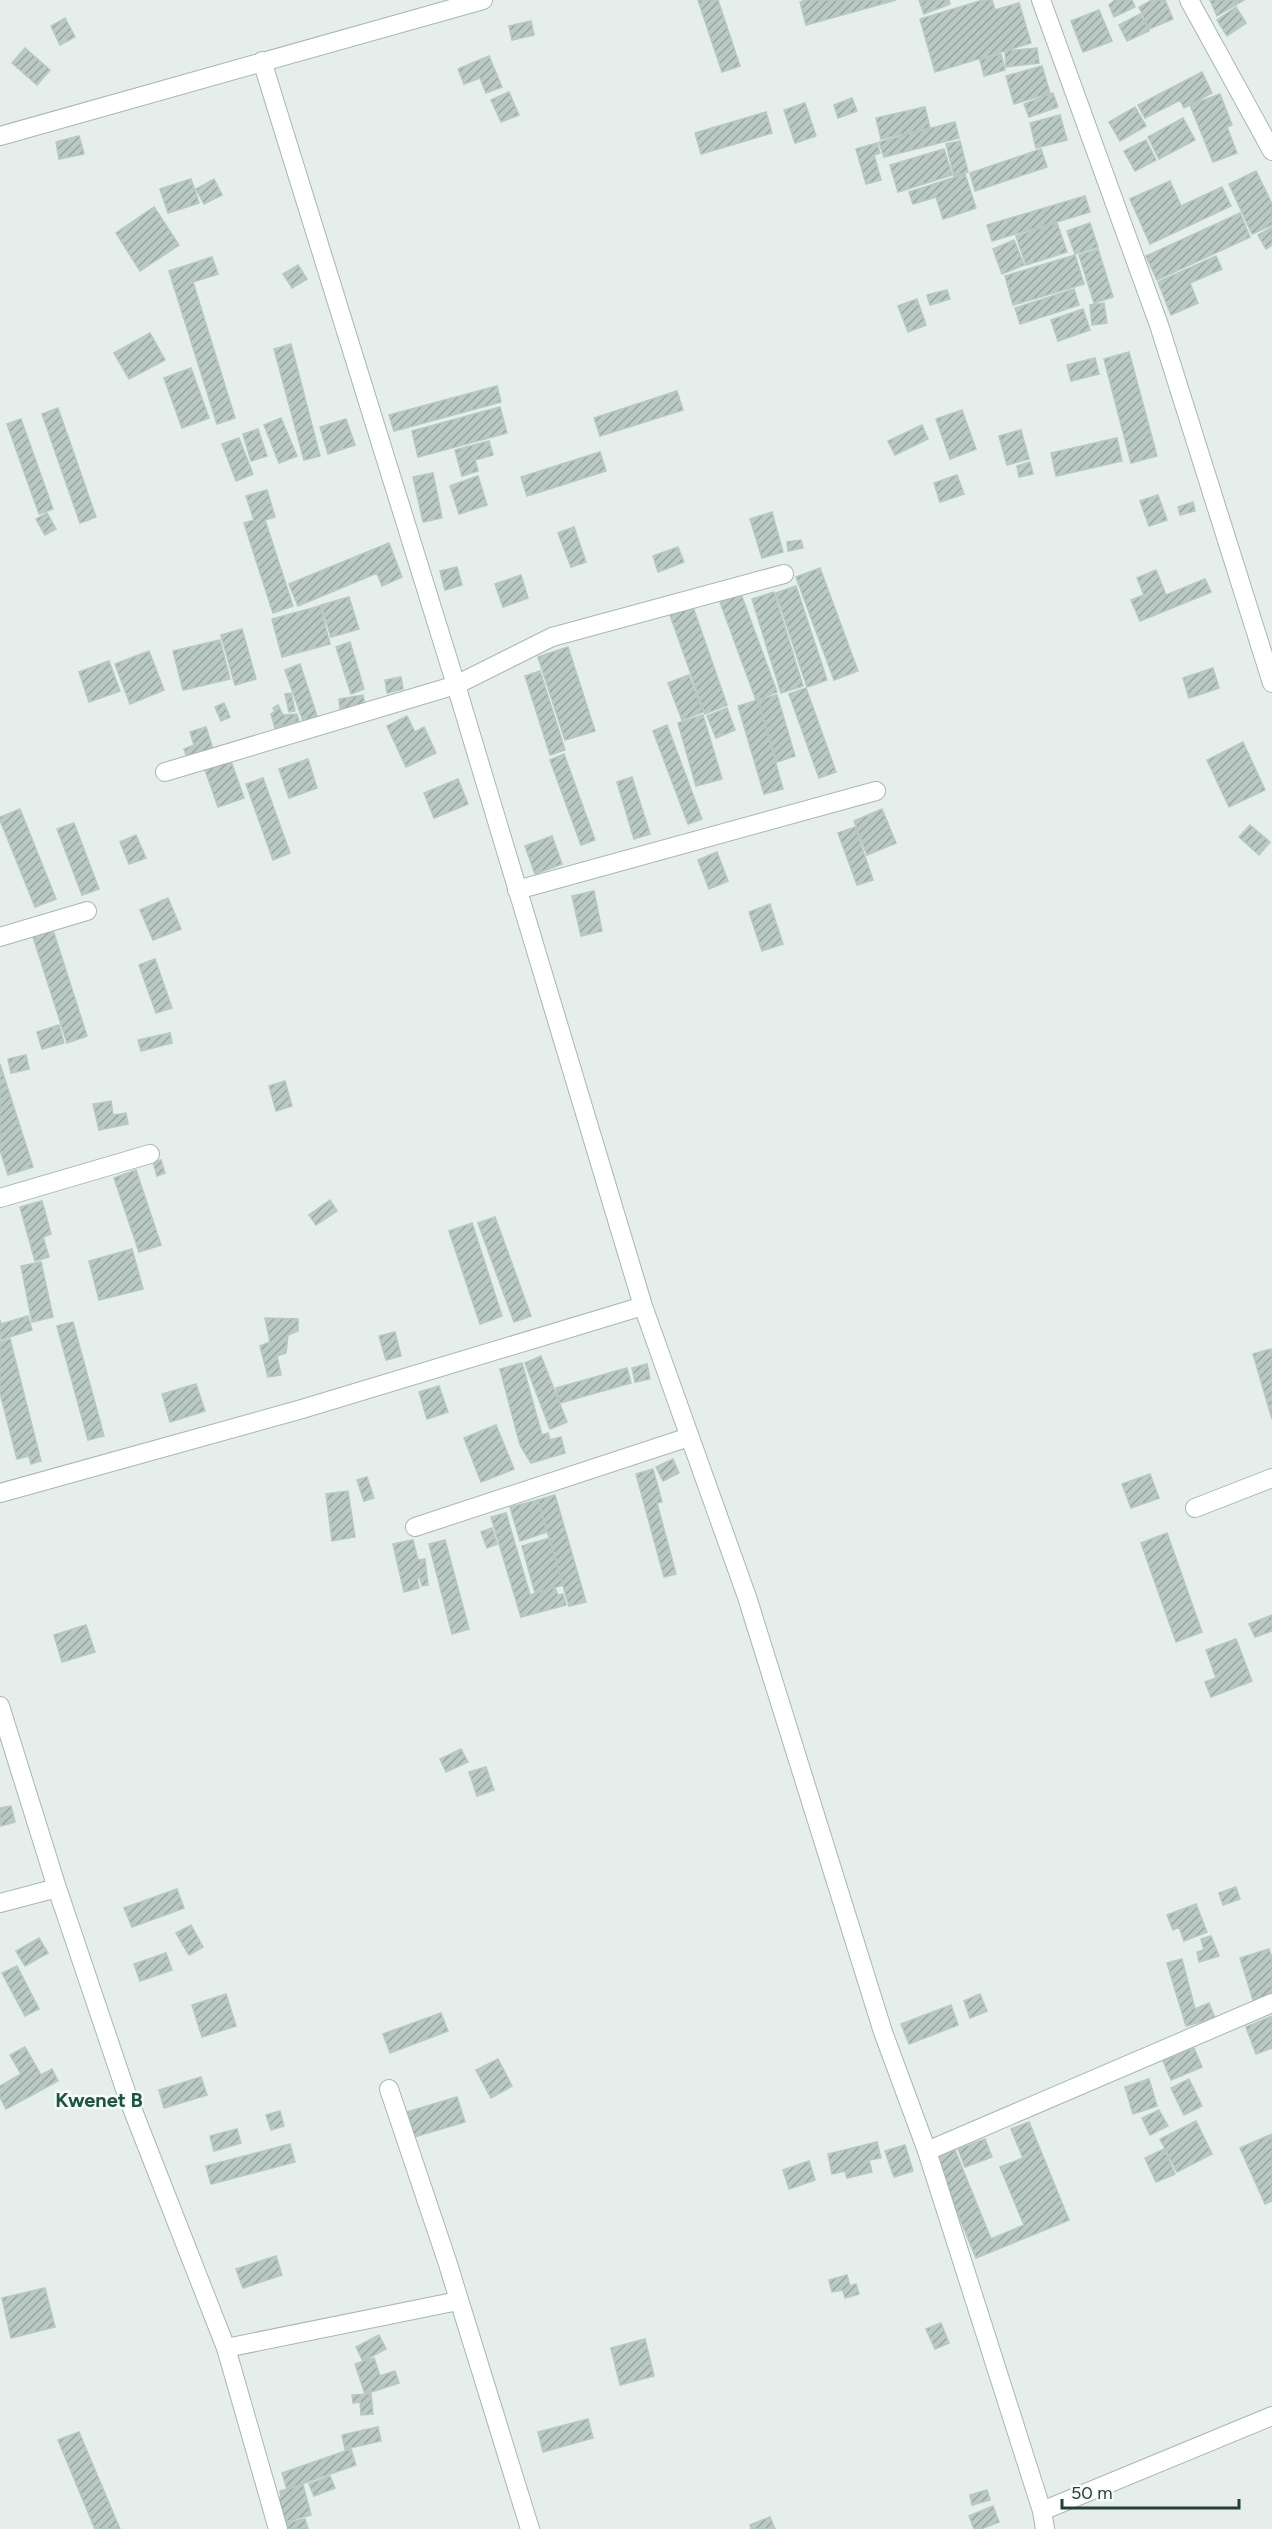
<svg xmlns="http://www.w3.org/2000/svg" width="1272" height="2529" font-family="Figtree,sans-serif">
	<defs>
		<pattern id="building-hatch" width="6" height="6" patternUnits="userSpaceOnUse" patternTransform="scale(1.5)"><rect width="6" height="6" fill="#bac9c3"/><path d="M-1 1l2-2M0 6l6-6M5 7l2-2" fill="none" stroke="#97a59f"/></pattern>
	</defs>
	<rect width="100%" height="100%" fill="#e5eeea"/>
	<path fill="url(#building-hatch)" stroke="#b7c8c0" stroke-width="1.5" d="M698,0h20l22,66 -18,6z
		M806,0h90l-90,25 -6,-23z
		M919,0h30l1,4 -26,10z
		M983,0h9l3,10 24,-7 12,40 -96,29 -15,-53z
		M1115,0h17l3,7 -21,10 -5,-12z
		M1165,0l8,19 -24,10 -10,-22 13,-7z
		M1210,0h34l-27,16z
		M1236,7l10,16 -19,13 -10,-16z
		M1099,10l13,31 -29,11 -12,-31z
		M1140,14l9,17 -22,10 -8,-16z
		M65,18l10,19 -15,8 -9,-19z
		M531,21l3,14 -22,5 -3,-14z
		M25,48l25,22 -13,15 -25,-22z
		M1037,48l2,15 -33,4 -1,-16z
		M1001,54l4,16 -21,6 -4,-16z
		M489,56l13,31 -16,6 -6,-15 -16,6 -6,-15z
		M1042,66l8,27 -36,11 -8,-28z
		M1202,72l10,21 -28,15 -4,-8 -35,18 -7,-13z
		M509,92l10,23 -18,7 -10,-22z
		M1053,93l5,14 -29,10 -5,-13z
		M1220,94l12,31 -5,2 10,26 -24,9 -23,-57z
		M852,98l5,13 -19,7 -4,-13z
		M805,103l11,33 -21,7 -11,-33z
		M925,107l5,21 -49,11 -5,-21z
		M1135,107l11,19 -26,15 -11,-19z
		M766,112l6,21 -71,21 -6,-21z
		M1060,115l7,25 -31,8 -6,-25z
		M1183,118l12,22 -36,19 -11,-22z
		M955,122l4,16 -75,19 -5,-15z
		M79,136l5,18 -25,5 -3,-17z
		M1146,140l10,20 -21,11 -11,-20z
		M960,141l8,31 -14,4 -8,-32z
		M877,143l3,10 -6,2 7,25 -15,4 -10,-35z
		M944,149l8,26 -54,17 -8,-27z
		M1041,149l6,18 -72,24 -5,-18z
		M1256,171l16,33v21l-20,9 -23,-50z
		M965,174l11,34 -33,11 -7,-22 -23,7 -4,-12z
		M191,179l8,24 -31,10 -8,-24z
		M214,179l8,16 -18,9 -8,-15z
		M1170,181l11,25 41,-19 9,19 -81,38 -20,-45z
		M1085,196l5,16 -98,29 -5,-16z
		M154,207l25,38 -39,26 -24,-38z
		M1240,213l10,24 -93,43 -11,-24z
		M1057,223l10,29 -41,13 -10,-29z
		M1090,223l8,24 -23,7 -8,-23z
		M1272,227v18l-6,4 -8,-14z
		M1014,240l10,25 -22,9 -9,-25z
		M1098,249l15,48 -19,6 -15,-48z
		M1075,255l9,29 -71,21 -8,-29z
		M1216,256l6,13 -32,14 8,20 -27,12 -13,-33z
		M212,257l6,17 -25,8 42,136 -18,6 -48,-153z
		M298,265l9,14 -15,9 -9,-14z
		M1074,289l5,16 -59,19 -5,-16z
		M947,290l3,9 -20,6 -3,-10z
		M917,299l9,26 -18,7 -10,-26z
		M1104,303l3,20 -15,2 -2,-20z
		M1083,309l7,21 -32,11 -7,-21z
		M150,333l15,27 -36,19 -15,-26z
		M291,344l29,112 -16,4 -30,-111z
		M1129,352l28,104 -26,7 -27,-104z
		M1095,358l4,16 -28,7 -4,-16z
		M191,368l18,50 -27,10 -18,-50z
		M497,386l4,16 -107,29 -5,-16z
		M677,391l6,19 -83,26 -6,-18z
		M500,407l7,26 -89,24 -6,-26z
		M58,408l38,109 -16,6 -38,-109z
		M962,410l14,39 -26,10 -14,-40z
		M281,418l16,38 -18,7 -15,-38z
		M21,419l32,90 -14,5 -32,-90z
		M346,419l9,26 -27,9 -8,-27z
		M922,425l6,14 -33,16 -7,-14z
		M258,429l9,27 -16,5 -8,-27z
		M1021,430l8,29 -22,6 -8,-29z
		M239,438l14,36 -17,7 -14,-37z
		M1117,438l5,23 -66,15 -5,-23z
		M489,441l4,14 -18,5 3,11 -16,5 -7,-26z
		M600,452l6,19 -79,25 -6,-19z
		M1030,462l3,12 -14,3 -2,-11z
		M433,473l9,45 -19,4 -10,-45z
		M957,475l7,19 -24,8 -6,-19z
		M478,476l9,29 -28,9 -9,-28z
		M267,490l8,27 -10,3 28,86 -20,7 -29,-90 10,-3 -8,-24z
		M1158,495l9,25 -18,6 -9,-25z
		M1193,502l2,9 -15,4 -2,-8z
		M772,512l11,40 -21,6 -12,-39z
		M47,513l9,16 -11,6 -9,-16z
		M574,527l12,35 -15,5 -13,-34z
		M801,540l2,8 -15,3 -1,-9z
		M389,543l13,34 -20,9 -5,-13 -79,33 -9,-22z
		M678,547l6,15 -26,10 -5,-16z
		M457,567l5,18 -17,5 -5,-19z
		M820,568l38,103 -24,9 -38,-103z
		M1156,570l10,25 39,-16 6,13 -71,29 -9,-21 13,-5 -7,-17z
		M521,575l7,23 -25,9 -8,-23z
		M796,586l31,94 -20,7 -31,-94z
		M774,592l29,94 -22,7 -29,-94z
		M741,594l36,98 -21,8 -36,-98z
		M349,597l10,32 -28,8 -10,-32z
		M320,606l10,38 -48,13 -10,-38z
		M693,607l34,98 -22,9 -35,-99z
		M242,629l14,50 -21,6 -14,-50z
		M220,640l10,39 -47,11 -10,-39z
		M350,642l14,47 -13,5 -15,-47z
		M568,647l27,84 -30,9 -27,-83z
		M149,651l15,39 -34,14 -15,-40z
		M109,661l11,30 -31,11 -10,-30z
		M300,664l17,52 -14,5 -18,-51z
		M1213,668l6,20 -30,10 -6,-20z
		M540,671l25,79 -15,5 -25,-79z
		M689,675l14,37 -21,8 -14,-37z
		M401,677l2,12 -16,4 -2,-13z
		M806,688l30,84 -17,6 -30,-84z
		M291,693l4,18 -6,1 -4,-18z
		M363,695l2,10 -25,4 -1,-10z
		M777,695l18,61 -18,6 -19,-62z
		M758,700l25,89 -19,5 -26,-88z
		M224,703l6,14 -9,4 -6,-14z
		M278,705l5,10 14,-1 2,7 -24,7 -4,-14 4,-3 -2,-3z
		M727,708l8,22 -19,8 -9,-22z
		M703,715l19,64 -26,7 -18,-63z
		M407,716l8,16 9,-5 12,26 -30,14 -19,-41z
		M667,725l35,94 -14,5 -35,-93z
		M206,727l8,25 -26,8 -4,-11 10,-4 -4,-13z
		M1243,742l22,48 -36,17 -22,-47z
		M564,754l31,86 -14,5 -31,-85z
		M308,759l9,29 -28,10 -10,-29z
		M231,761l13,37 -26,9 -13,-37z
		M632,777l18,57 -16,5 -17,-57z
		M263,778l27,75 -17,7 -27,-76z
		M458,779l10,25 -34,14 -10,-25z
		M20,809l36,90 -21,8 -35,-87v-3z
		M882,809l14,34 -29,12 -13,-34z
		M74,823l25,66 -17,6 -25,-66z
		M1250,825l20,17 -11,13 -20,-18z
		M855,827l18,53 -16,5 -19,-52z
		M136,835l10,23 -17,6 -9,-22z
		M552,836l10,28 -27,10 -10,-28z
		M717,852l11,29 -19,8 -11,-29z
		M594,891l8,40 -21,5 -9,-40z
		M168,898l13,31 -28,11 -13,-30z
		M770,904l13,40 -21,7 -13,-39z
		M53,930l34,106 -20,7 -34,-106z
		M155,959l17,49 -16,5 -17,-48z
		M59,1025l5,18 -22,6 -5,-17z
		M170,1033l2,10 -31,8 -3,-11z
		M26,1055l3,14 -18,4 -3,-14z
		M0,1064l33,103 -25,8 -8,-25z
		M285,1081l7,25 -16,5 -7,-25z
		M111,1101l2,14 13,-2 2,11 -29,6 -6,-26z
		M161,1160l4,13 -8,3 -4,-14z
		M136,1170l25,75 -22,7 -25,-74z
		M330,1200l7,11 -21,14 -7,-10z
		M42,1201l9,33 -8,3 6,20 -14,4 -15,-54z
		M495,1217l36,99 -17,6 -36,-99z
		M472,1223l30,93 -22,8 -31,-93z
		M132,1249l11,40 -44,11 -10,-39z
		M41,1262l12,55 -21,5 -11,-56z
		M28,1316l4,14 -32,10v-20l1,4z
		M265,1318l33,1v12l-10,4 -2,18 -9,3 4,19 -13,2 -8,-31 10,-4z
		M73,1322l31,114 -16,4 -31,-114z
		M395,1332l6,24 -15,4 -7,-24z
		M10,1339l31,122 -10,3 -2,-8 -12,3 -17,-66v-51z
		M1271,1349l1,5v65l-19,-65z
		M541,1356l26,66 -17,7 -25,-66z
		M522,1363l20,72 6,-2 2,7 11,-3 4,16 -34,10 -11,-18 -20,-76z
		M647,1364l3,15 -15,3 -3,-14z
		M627,1368l4,15 -71,20 -4,-15z
		M196,1384l9,27 -35,11 -8,-28z
		M439,1386l9,26 -21,7 -8,-27z
		M496,1425l18,44 -33,13 -17,-44z
		M673,1459l6,14 -16,8 -7,-14z
		M653,1469l9,33 -5,1 19,71 -12,3 -28,-103z
		M1150,1474l9,24 -28,10 -9,-24z
		M367,1477l7,21 -10,3 -7,-21z
		M348,1491l7,46 -23,4 -6,-47z
		M555,1495l31,107 -17,4 -31,-106z
		M538,1500l9,32 -27,9 -10,-34z
		M506,1513l24,82 25,-7 3,7 5,-1 3,11 -45,12 -30,-100z
		M492,1528l5,16 -10,4 -6,-16z
		M1167,1533l35,99 -26,10 -35,-99z
		M550,1538l13,47 -28,8 -13,-47z
		M413,1540l5,20 7,-1 3,26 -6,1 -2,-8h-3l2,10 -15,4 -11,-48z
		M445,1540l24,89 -17,5 -23,-90z
		M1272,1615v16l-17,6 -6,-13z
		M86,1625l9,27 -33,10 -8,-27z
		M1236,1639l16,42 -41,16 -6,-15 11,-4 -10,-28z
		M461,1749l7,13 -22,10 -6,-13z
		M486,1767l8,23 -17,6 -8,-24z
		M11,1806l4,16 -14,4 -1,-18z
		M1236,1887l4,12 -17,6 -4,-12z
		M177,1889l7,19 -52,19 -8,-19z
		M1196,1904l11,28 -23,9 -5,-14 -6,3 -6,-15z
		M191,1925l12,22 -14,8 -13,-22z
		M1211,1936l8,20 -20,6 -2,-10 7,-2 -3,-11z
		M39,1938l9,15 -23,13 -9,-15z
		M1269,1949l3,9v36l-19,6 -13,-42z
		M166,1953l6,17 -32,11 -6,-17z
		M1182,1959l13,50 14,-6 6,15 -29,8 -19,-63z
		M17,1966l22,43 -14,7 -23,-43z
		M226,1994l10,32 -34,11 -10,-32z
		M980,1994l7,17 -17,7 -6,-17z
		M951,2005l7,20 -49,19 -8,-20z
		M441,2013l7,18 -58,22 -7,-19z
		M1272,2016v32l-16,6 -10,-27z
		M25,2047l16,28 11,-6 6,12 -52,28 -6,-12v-11l21,-12 -11,-19z
		M1194,2048l8,19 -31,13 -8,-19z
		M498,2059l14,27 -21,12 -15,-28z
		M201,2077l6,18 -43,13 -5,-18z
		M1149,2079l8,27 -24,8 -8,-27z
		M1189,2079l13,27 -18,9 -13,-27z
		M457,2097l8,25 -51,15 -7,-25z
		M1159,2110l9,16 -18,9 -8,-17z
		M280,2111l4,15 -13,4 -5,-15z
		M1196,2121l16,33 -35,18 -17,-33z
		M1029,2122l40,98 -93,38 -41,-100 20,-8 36,89 33,-14 -24,-58 23,-9 -12,-29z
		M237,2129l4,14 -27,8 -4,-15z
		M1272,2134v67l-7,3 -25,-56z
		M985,2139l7,18 -27,10 -7,-18z
		M877,2142l4,16 -12,2 3,12 -25,6 -2,-7 -13,3 -4,-20z
		M290,2144l5,18 -84,22 -5,-18z
		M905,2145l8,26 -19,6 -9,-26z
		M1164,2149l11,25 -19,8 -11,-24z
		M809,2161l6,19 -26,9 -6,-19z
		M276,2256l6,19 -39,13 -7,-19z
		M847,2275l3,11 6,-2 3,10 -14,4 -2,-8 -11,2 -3,-12z
		M45,2288l10,39 -44,11 -9,-40z
		M941,2323l8,20 -14,6 -9,-20z
		M379,2335l7,14 -23,12 -7,-14z
		M645,2339l9,37 -34,9 -9,-37z
		M374,2358l6,18 15,-5 4,12 -34,11 -10,-30z
		M371,2394l2,20 -12,1 -1,-13 -7,1 -1,-8z
		M588,2419l5,19 -50,14 -5,-20z
		M378,2427l3,14 -36,8 -3,-14z
		M79,2432l41,97h-25l-37,-89z
		M351,2449l5,16 -69,24 -5,-16z
		M330,2476l5,12 -21,8 -5,-12z
		M303,2485l8,30 -31,8 -6,-24 7,-2 -1,-6z
		M987,2490l3,10 -18,5 -2,-10z
		M993,2506l6,16 -18,7h-7l-5,-13z
		M770,2517l5,12h-24l-1,-4z
		M305,2519l3,10h-20l-2,-6z"/>
	<g fill="none" stroke-linecap="round" stroke-linejoin="round">
		<g stroke="#a7b7b1" stroke-width="20">
			<path id="street" d="M1041,0l118,325 113,358
				M1189,0l83,151
				M262,61l194,624 187,621 104,291 136,435 44,119 115,360 3,18
				M0,136l483,-136
				M165,772l291,-87 96,-48 232,-63
				M517,890l359,-99
				M0,937l87,-26
				M0,1198l150,-44
				M0,1493l302,-84 341,-103
				M1195,1508l77,-30
				M415,1527l274,-90
				M0,1706l57,182 71,210 98,250 52,181
				M0,1903l57,-15
				M389,2089l58,172 83,268
				M927,2151l345,-148
				M226,2348l232,-47
				M1042,2511l230,-95"/>
		</g>
		<use href="#street" stroke="#fff" stroke-width="18"/>
	</g>
	<g text-anchor="middle" stroke-width="5" stroke-linejoin="round" paint-order="stroke">
		<g font-size="20" font-weight="bold" fill="#1e5445" stroke="#f6faf8">
			<text x="99" y="2107">Kwenet B</text>
		</g>
	</g>
	<path d="M1062 2499v9h177v-9" fill="none" stroke="#234138" stroke-width="3"/>
	<text x="1071" y="2499" font-size="18" fill="#234138" stroke="#f6faf8" stroke-width="4.5" paint-order="stroke">50 m</text>
</svg>
